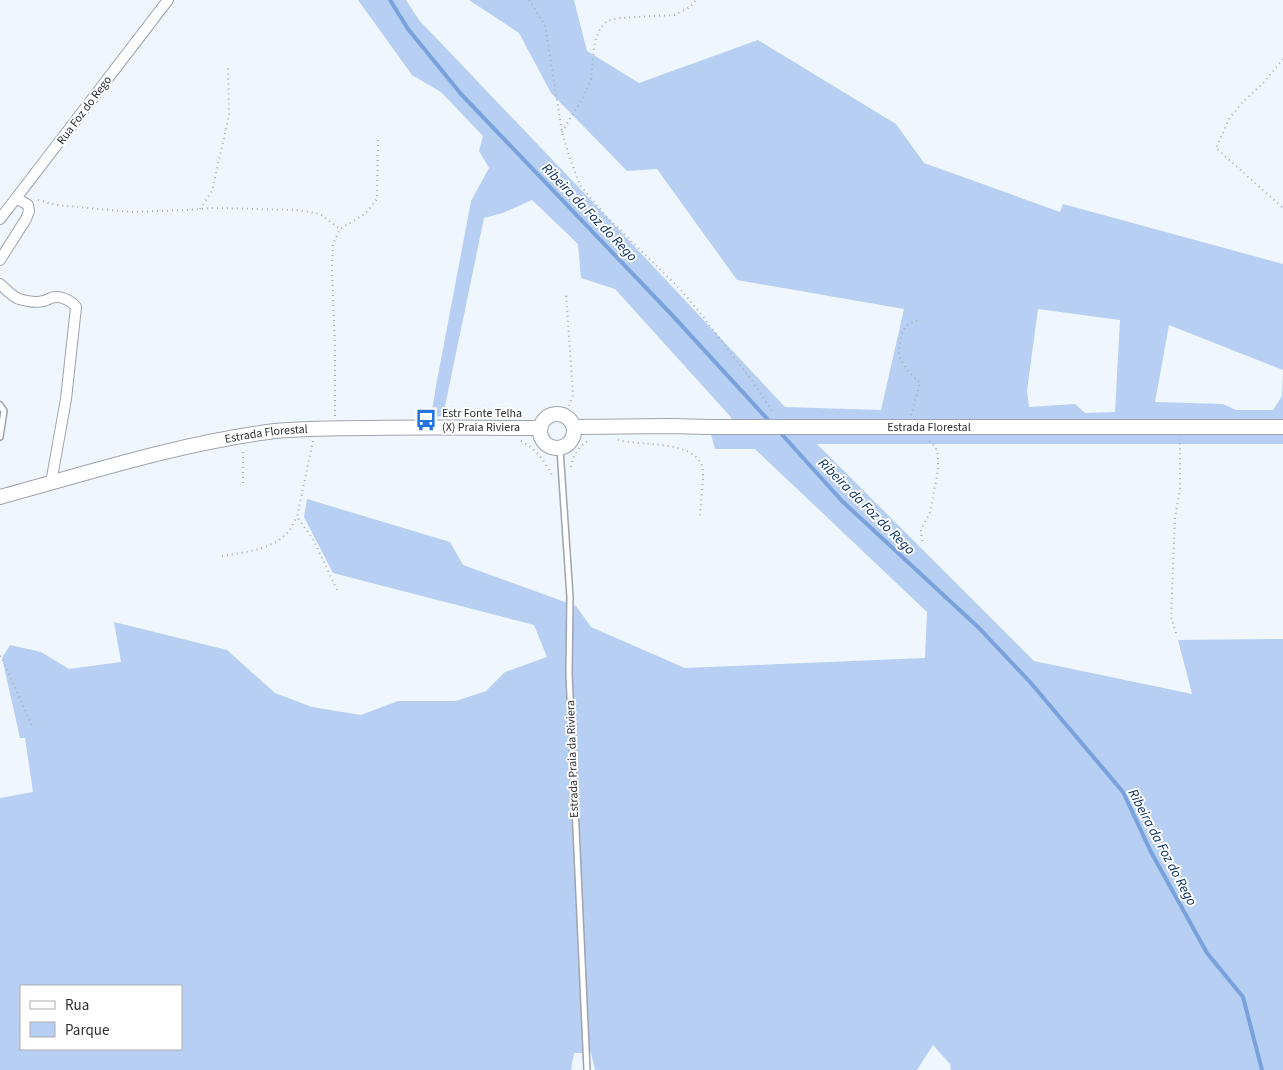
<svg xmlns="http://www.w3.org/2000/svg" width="1283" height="1070" font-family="'Source Sans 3',sans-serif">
	<rect width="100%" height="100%" fill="#f0f6fe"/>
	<path fill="#b6cff3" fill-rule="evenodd" d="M358,0h48l13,20 187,196 179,191 96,3 23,-101 -167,-29 -80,-111 -30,2 -76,-78 -32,-60 -50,-33h105l13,51 52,32 119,-43 138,84 28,39 136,49 3,-8 220,60v180h-466l217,217 158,33 -14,-54 105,-1v431h-332l-1,-6 -17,-19 -16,25h-322l-4,-17h-17l-3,17h-571v-272l33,-6 -8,-54h-5l-18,-80 8,-13 31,7 28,17 52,-7 -7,-40 113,28 48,43 37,14 49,8 37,-14h58l30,-10 19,-19 42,-15 -13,-32 -201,-52 -29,-56 3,-18 143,43 13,23 113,41 15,21 94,41 240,-10 2,-46 -172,-163h-40l-6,-22 28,-1 -8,-11 -114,-126 -34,-11 -3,-34 -46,-44 -29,13 -19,5 -41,198 -12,1 5,-31 35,-185 18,-33 -10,-17 4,-15 -42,-44 -29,-17zM1038,309l82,11 -5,92 -30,1 -10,-9 -46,3 -2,-16zM1169,325l114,45 -1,26 -9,14h-37l-13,-6 -68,-2zM21,986h160v63h-160z"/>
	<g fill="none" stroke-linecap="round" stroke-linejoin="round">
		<path stroke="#79a2dd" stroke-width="4" d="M390,0l18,29 53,65 211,221 99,108
			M778,430l64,71 137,127 51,54 93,110 28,60 56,101 36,44 19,73"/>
		<g stroke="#9ea4ab" stroke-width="8">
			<path id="lane" d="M0,405l4,6 -4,26
				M560,449l10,148 -1,77 18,396"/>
		</g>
		<g stroke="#9ea4ab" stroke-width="12">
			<path id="street" d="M0,219l168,-219
				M0,260l26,-41 3,-8 -1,-6 -12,-7
				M0,284c6,5 11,12 19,15 7,2 17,4 24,2 3,0 5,-2 8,-3 8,-3 20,2 25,9l-10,92 -15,84"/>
		</g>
		<g stroke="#9ea4ab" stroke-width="16">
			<g id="secondary">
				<circle cx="557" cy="431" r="17"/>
				<path id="s1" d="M574,427l97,-1 38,1h574"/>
				<path id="s2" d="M0,497c91,-25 181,-54 275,-66 33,-3 66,-3 98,-3 56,-1 111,0 167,0"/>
			</g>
		</g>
		<path stroke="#a9aeb4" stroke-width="2" stroke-dasharray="1 4" stroke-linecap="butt" d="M529,0l16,25 17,107 8,27 10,26 26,31 76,75 19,23 52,68 21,32
			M1283,59l-19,23 -23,22 -12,15 -13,29 67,60
			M562,132l22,-36 7,-17 4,-38 5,-12 7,-8 11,-3 57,-3 15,-8 6,-7
			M38,200l18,5 75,7 56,-2 25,-2 86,2 22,4 20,15
			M200,209l12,-18 17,-76 -1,-47
			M565,415l8,-20 -7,-102
			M911,415l9,-32c-8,-8 -18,-17 -21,-29 0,-3 1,-8 1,-11 2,-13 5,-20 18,-22
			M335,416v-67l-3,-80 1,-25 7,-15 25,-15 12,-15 1,-60
			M618,440c22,6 75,0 84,26 3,7 -2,41 -2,50
			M313,441l-16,76 17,24 24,51
			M521,441c15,8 24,20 31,35
			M571,467c2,-12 7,-20 17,-26
			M243,483v-35
			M922,541l-1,-11 9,-18 8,-41v-16l-3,-9 -7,-6
			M222,556c23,-4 51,-6 67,-25 3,-4 5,-10 8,-14
			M1176,633l-5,-16 4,-100 5,-27v-44l-1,-7
			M0,656l2,2 31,70"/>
		<use href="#lane" stroke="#fff" stroke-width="5"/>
		<use href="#street" stroke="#fff" stroke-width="10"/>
		<use href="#secondary" stroke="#fff" stroke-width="14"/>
	</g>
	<defs>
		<g id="bus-bare" transform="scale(1.725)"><path d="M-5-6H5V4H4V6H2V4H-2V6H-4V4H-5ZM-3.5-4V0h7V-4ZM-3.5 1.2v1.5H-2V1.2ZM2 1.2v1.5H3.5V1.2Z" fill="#2474df" stroke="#fff" stroke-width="2.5" paint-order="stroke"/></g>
	</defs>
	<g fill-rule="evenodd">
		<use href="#bus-bare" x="426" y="420"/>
	</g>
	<g text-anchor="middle" stroke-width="4" stroke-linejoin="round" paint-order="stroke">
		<g font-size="12" fill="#2c2e31" stroke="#fff">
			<text transform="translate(84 110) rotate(-53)" y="4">Rua Foz do Rego</text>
			<text dy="4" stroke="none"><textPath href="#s1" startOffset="355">Estrada Florestal</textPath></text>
			<text dy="4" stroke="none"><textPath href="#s2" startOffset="274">Estrada Florestal</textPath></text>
			<text transform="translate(572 759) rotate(-92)" y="4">Estrada Praia da Riviera</text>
		</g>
		<g font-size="12" fill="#2c2e31" stroke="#fff" text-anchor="start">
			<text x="442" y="417">Estr Fonte Telha<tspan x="442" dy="14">(X) Praia Riviera</tspan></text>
		</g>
		<g font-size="14" font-style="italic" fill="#072f63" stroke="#fff">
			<text transform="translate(590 212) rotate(46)" y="5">Ribeira da Foz do Rego</text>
			<text transform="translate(867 506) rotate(45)" y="5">Ribeira da Foz do Rego</text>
			<text transform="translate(1163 847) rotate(62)" y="5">Ribeira da Foz do Rego</text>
		</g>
	</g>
	<rect x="20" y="985" width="162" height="65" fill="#ffffff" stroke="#ababad"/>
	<rect x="30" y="1001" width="25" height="8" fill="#ffffff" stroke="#ababad"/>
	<text x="65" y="1010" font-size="15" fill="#2c2e31">Rua</text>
	<rect x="30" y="1022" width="25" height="15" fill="#b6cff3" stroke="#ababad"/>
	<text x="65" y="1035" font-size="15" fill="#2c2e31">Parque</text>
</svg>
